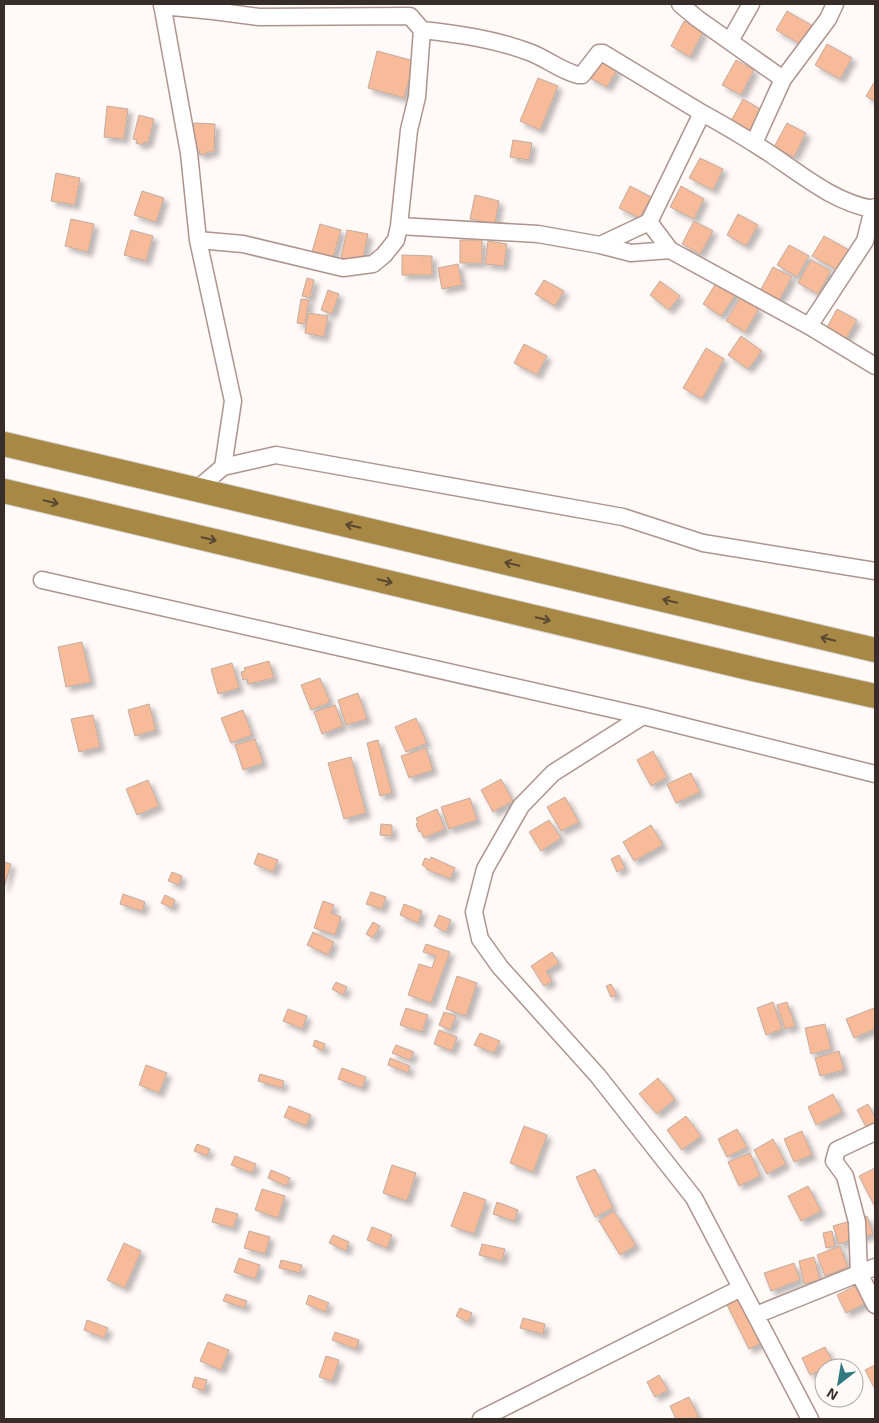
<svg xmlns="http://www.w3.org/2000/svg" width="879" height="1423" font-family="'Exo 2',sans-serif">
	<defs>
		<filter id="shadow"><feDropShadow dx="4.5" dy="4.5" stdDeviation="2.5" flood-color="#0004"/></filter>
	</defs>
	<rect width="100%" height="100%" fill="#fff9f7"/>
	<path fill="#f7bb99" stroke="#c3ab9e" filter="url(#shadow)" d="M787,11l26,15 -11,19 -26,-15z
		M684,21l19,11 -13,25 -19,-11z
		M827,44l25,14 -12,21 -25,-14z
		M377,51l37,10 -10,37 -36,-10z
		M598,59l19,11 -10,17 -19,-10z
		M736,60l18,10 -13,25 -19,-10z
		M538,78l20,8 -18,44 -20,-9z
		M875,81v21l-9,-6z
		M743,99l19,11 -13,21 -18,-10z
		M107,106l21,3 -4,30 -20,-2z
		M139,115l15,4 -6,24 -4,-1 -1,3 -7,-2 1,-3 -4,-1z
		M194,123l21,1 -1,28h-8v3l-7,-1 1,-3 -8,-1z
		M787,123l19,10 -12,24 -20,-10z
		M513,140l19,3 -3,17 -19,-3z
		M700,158l23,11 -10,21 -24,-12z
		M56,173l24,5 -5,27 -24,-4z
		M630,186l21,11 -11,21 -21,-10z
		M681,186l23,13 -10,20 -24,-12z
		M142,191l22,7 -8,24 -22,-7z
		M475,195l24,6 -4,23 -25,-5z
		M738,214l20,11 -12,21 -19,-11z
		M71,219l23,5 -6,28 -23,-6z
		M694,221l19,10 -13,23 -18,-10z
		M320,224l21,6 -8,28 -21,-6z
		M131,230l22,6 -7,25 -22,-6z
		M347,230l21,4 -6,29 -21,-5z
		M824,236l25,14 -12,20 -25,-14z
		M460,240h22v23h-22z
		M488,241l19,3 -3,22 -19,-2z
		M789,245l20,11 -12,21 -20,-12z
		M402,255l30,1v19h-30z
		M811,260l20,11 -13,23 -20,-11z
		M458,264l4,21 -20,4 -4,-21z
		M773,267l19,10 -14,25 -18,-11z
		M307,278l7,2 -4,18 -8,-2z
		M544,280l20,11 -9,15 -20,-12z
		M718,280l19,13 -16,23 -18,-12z
		M660,281l20,15 -11,14 -19,-15z
		M328,290l11,4 -7,20 -11,-4z
		M740,298l19,11 -14,23 -19,-11z
		M301,299l8,1 -4,24 -8,-1z
		M837,309l20,11 -12,20 -19,-11z
		M308,313l20,3 -4,21 -19,-4z
		M741,336l21,15 -14,18 -20,-14z
		M524,344l23,12 -10,19 -23,-12z
		M706,348l18,11 -22,40 -19,-11z
		M82,642l9,40 -25,5 -8,-40z
		M269,661l5,17 -26,6 -1,-5 -4,1 -2,-8 4,-1 -1,-3z
		M232,663l7,25 -21,6 -7,-25z
		M320,678l10,24 -19,8 -10,-25z
		M358,693l9,26 -21,6 -8,-25z
		M149,704l7,26 -21,6 -7,-26z
		M335,705l8,21 -21,8 -8,-22z
		M243,710l9,25 -21,8 -10,-25z
		M93,715l7,32 -21,5 -8,-33z
		M416,718l11,25 -21,9 -11,-25z
		M255,739l8,24 -20,7 -8,-25z
		M378,740l14,53 -12,3 -13,-53z
		M426,748l7,22 -24,8 -8,-22z
		M653,751l14,26 -16,9 -14,-26z
		M351,757l15,56 -22,6 -16,-56z
		M691,773l9,19 -24,11 -9,-19z
		M501,779l12,22 -20,11 -12,-22z
		M148,780l11,26 -22,9 -11,-26z
		M565,797l14,25 -18,9 -14,-24z
		M470,798l7,22 -28,9 -8,-22z
		M437,809l8,20 -21,9 -3,-7 -2,1 -3,-8 2,-1 -2,-5z
		M549,820l12,18 -20,13 -12,-19z
		M381,824l11,1v11l-12,-1z
		M651,825l12,20 -29,16 -11,-19z
		M258,853l20,7 -5,12 -19,-8z
		M619,855l6,13 -8,4 -6,-13z
		M431,857l24,11 -5,11 -24,-10 1,-1 -5,-3 3,-7 5,2z
		M4,862l7,2 -7,24z
		M172,872l10,4 -3,9 -11,-4z
		M371,892l15,5 -4,12 -16,-5z
		M123,894l22,8 -3,9 -22,-7z
		M165,895l10,5 -3,8 -11,-5z
		M323,901l11,4 -3,8 10,4 -6,18 -21,-7z
		M404,904l18,7 -4,12 -18,-8z
		M439,915l12,5 -5,12 -12,-6z
		M373,922l7,4 -7,12 -7,-4z
		M313,932l21,10 -6,13 -21,-10z
		M426,944l24,8 -19,51 -23,-8 11,-31 13,4 4,-12 -13,-4z
		M552,952l7,11 -13,8 6,10 -8,5 -13,-20z
		M457,976l20,7 -11,33 -20,-7z
		M336,982l11,5 -4,8 -11,-6z
		M611,984l6,11 -6,2 -5,-11z
		M773,1002l9,27 -16,6 -9,-27z
		M787,1002l8,24 -10,3 -8,-24z
		M406,1008l22,7 -6,17 -22,-7z
		M874,1008l1,4v17l-21,9 -8,-19z
		M288,1009l19,7 -5,13 -19,-8z
		M444,1012l12,4 -6,14 -11,-5z
		M825,1024l6,25 -20,5 -6,-26z
		M439,1030l18,7 -5,14 -18,-7z
		M480,1033l20,8 -6,12 -20,-8z
		M315,1040l10,4 -2,7 -10,-5z
		M396,1045l18,7 -4,8 -18,-7z
		M839,1051l5,19 -24,6 -5,-18z
		M390,1058l20,8 -2,7 -20,-8z
		M146,1065l21,8 -8,20 -20,-8z
		M342,1068l24,9 -4,11 -24,-9z
		M260,1074l24,7 -2,7 -24,-7z
		M658,1078l17,21 -18,15 -18,-20z
		M833,1094l9,18 -26,13 -8,-18z
		M868,1104l7,13v14l-5,3 -13,-24z
		M289,1106l22,9 -5,11 -22,-9z
		M686,1116l15,20 -19,14 -15,-20z
		M524,1126l23,9 -14,37 -23,-9z
		M737,1129l10,18 -20,10 -9,-18z
		M802,1131l10,24 -18,7 -10,-23z
		M773,1139l13,25 -19,10 -13,-24z
		M197,1144l13,5 -3,7 -13,-5z
		M750,1153l10,23 -21,10 -11,-24z
		M235,1156l21,8 -4,9 -21,-8z
		M392,1165l24,8 -9,28 -24,-8z
		M875,1168v39l-16,-31z
		M595,1169l18,39 -18,9 -19,-40z
		M271,1170l19,8 -4,8 -18,-8z
		M808,1186l13,25 -20,10 -13,-25z
		M262,1189l23,7 -7,22 -23,-8z
		M464,1192l22,8 -12,34 -23,-8z
		M497,1202l21,8 -4,11 -21,-7z
		M216,1208l22,6 -5,14 -21,-6z
		M614,1211l22,34 -16,10 -21,-34z
		M867,1216l6,18 -34,10 -6,-18z
		M372,1227l20,8 -5,13 -20,-8z
		M249,1231l21,6 -5,17 -21,-6z
		M832,1231l3,15 -9,2 -3,-15z
		M333,1235l16,7 -3,9 -17,-8z
		M124,1243l17,8 -16,37 -18,-8z
		M482,1244l23,5 -3,12 -23,-6z
		M840,1246l8,21 -23,9 -8,-21z
		M814,1257l6,23 -16,4 -5,-23z
		M239,1258l21,7 -5,14 -21,-7z
		M281,1260l21,5 -2,8 -21,-5z
		M794,1263l6,17 -29,11 -7,-18z
		M861,1283l9,18 -24,12 -9,-18z
		M226,1294l21,7 -3,7 -21,-7z
		M309,1295l20,8 -4,9 -19,-8z
		M740,1299l22,44 -13,6 -22,-44z
		M460,1308l12,5 -4,9 -12,-6z
		M523,1318l22,6 -2,10 -23,-6z
		M87,1320l21,8 -4,10 -20,-8z
		M335,1332l24,8 -3,9 -24,-9z
		M208,1342l21,8 -8,20 -21,-9z
		M825,1347l9,17 -24,11 -8,-17z
		M326,1356l13,4 -7,21 -13,-4z
		M875,1365v24l-10,-19z
		M659,1375l9,15 -13,7 -8,-15z
		M195,1377l12,3 -3,11 -12,-4z
		M689,1397l10,21 -23,1 -6,-13z"/>
	<g fill="none" stroke-linecap="round" stroke-linejoin="round">
		<g stroke="#ae948c" stroke-width="19">
			<path id="minor" d="M162,4l27,149 9,87 35,161 -10,66
				M680,4l18,15 85,60 -29,64
				M162,6l51,5 46,6 151,-1 12,14 -5,67 -8,33 -10,96 -3,14 -12,15 -11,9 -30,4 -100,-24 -45,-4
				M422,30c37,4 72,9 107,22 17,6 32,19 49,23h4l17,-22h4l99,60
				M730,41l21,-37
				M783,79l45,-60 7,-15
				M649,222l21,28 139,76 66,40
				M399,226l139,8 62,11 49,-23 53,-109c24,13 47,27 70,42 31,21 64,48 101,54l2,-2
				M600,245l31,8 39,-3
				M809,326l56,-85 8,-32
				M197,489l26,-22 53,-12 347,62 80,26 172,28
				M42,580l601,136 232,58
				M643,716l-90,57 -32,33 -36,63 -11,43 6,27 20,28 98,109 96,122 116,221
				M875,1132l-38,18 -3,11 11,15 12,46 2,51 16,32
				M756,1315l119,-48
				M481,1419l260,-131"/>
		</g>
		<g stroke="#d7d5d4" stroke-width="26">
			<path id="highway" d="M4,444l871,206
				M4,491l749,178 122,27"/>
		</g>
		<use href="#minor" stroke="#fff" stroke-width="16"/>
		<use href="#highway" stroke="#a78845" stroke-width="24"/>
	</g>
	<defs><path id="oneway-shaft" d="M-6 0H5M1.5-3L5.5 0L1.5 3" fill="none" stroke-width="1.6" stroke-linecap="round" stroke-linejoin="round" transform="scale(1.25)"/></defs>
	<g stroke="#594831">
		<use href="#oneway-shaft" transform="translate(51 502) rotate(13)"/>
		<use href="#oneway-shaft" transform="translate(353 526) rotate(-167)"/>
		<use href="#oneway-shaft" transform="translate(209 539) rotate(13)"/>
		<use href="#oneway-shaft" transform="translate(512 564) rotate(-167)"/>
		<use href="#oneway-shaft" transform="translate(385 581) rotate(13)"/>
		<use href="#oneway-shaft" transform="translate(670 601) rotate(-167)"/>
		<use href="#oneway-shaft" transform="translate(543 619) rotate(13)"/>
		<use href="#oneway-shaft" transform="translate(828 639) rotate(-167)"/>
	</g>
	<rect width="879" height="1423" fill="none" stroke="#372d29" stroke-width="10"/>
	<g transform="translate(839 1383) rotate(211)"><circle r="24" fill="#fff9f7" stroke="#afa7a5"/>
	<path d="M0-4L9 19L0 12L-9 19Z" fill="#317a81"/>
	<text y="-8" font-size="14" font-weight="bold" text-anchor="middle" fill="#372d29">N</text>
	</g>
</svg>
